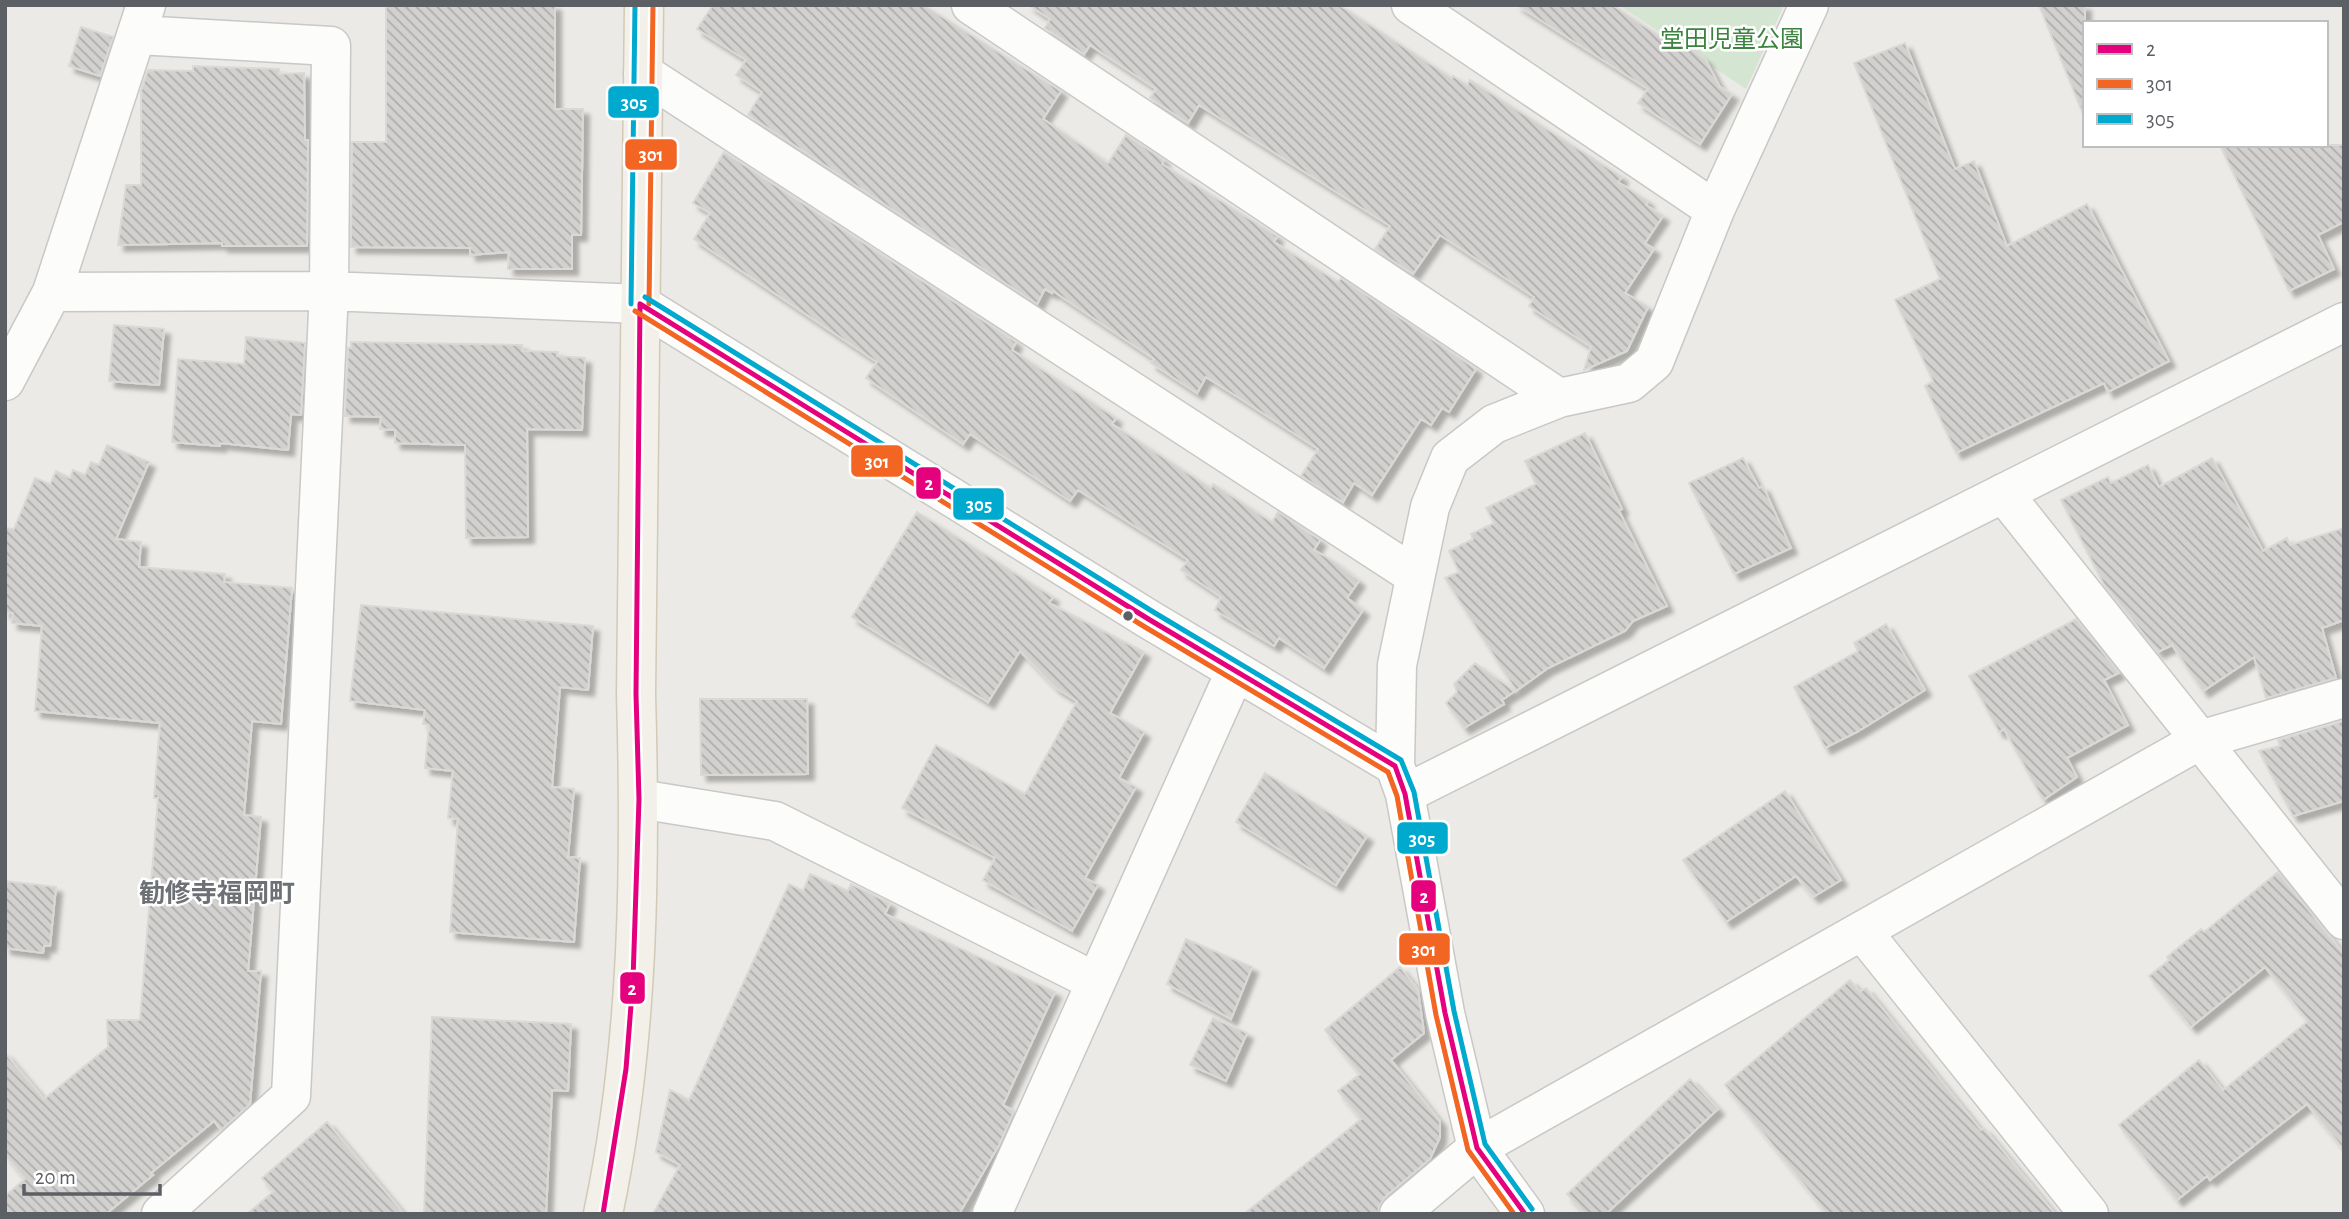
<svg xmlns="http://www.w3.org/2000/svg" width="2349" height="1219" font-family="'Alegreya Sans','Noto Sans JP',sans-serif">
	<defs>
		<pattern id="building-back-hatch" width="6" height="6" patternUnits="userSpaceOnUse" patternTransform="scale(1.75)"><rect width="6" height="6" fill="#d2d1cf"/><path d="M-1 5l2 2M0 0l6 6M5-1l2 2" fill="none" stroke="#aeadac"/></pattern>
		<filter id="shadow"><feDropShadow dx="6" dy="6" stdDeviation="2" flood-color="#0004"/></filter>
	</defs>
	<rect width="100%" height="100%" fill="#ebeae6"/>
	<path fill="#d4e6d2" d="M1619,5h165l-38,84z"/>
	<path fill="url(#building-back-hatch)" stroke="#dad9d6" stroke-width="2" filter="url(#shadow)" d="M386,5h169v104h28l-2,126h-9v34h-64l1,-17 -39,3v-7l-119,-1 1,-105h34z
		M713,5h210l138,86 -18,28 65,44 18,-28 38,25 -2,4 115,72 -3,6 64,40 3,-4 135,91 -27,43 -7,-4 -11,17 -10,-6 -49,76 -18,-12 -11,19 -42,-26 17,-27 -77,-50 -35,-22 -9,16 -46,-30 3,-4 -101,-68 -1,2 -7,-4 -8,15 -289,-189 14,-23 -26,-17 10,-15 -49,-31z
		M1029,5h310l113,73 1,-2 14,9 3,-5 152,97 -4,5 30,19 -2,4 17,11 -18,27 9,6 -29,44 23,14 -21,44 -43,19 7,-23 -62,-41 5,-9 -94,-62 -27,39 -38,-25 15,-23 -191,-121 -11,18 -38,-25 6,-9 -66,-44 -6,9 -39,-26 5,-9z
		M1517,5h95l63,41 3,-5 27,18 15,28 12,7 -32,50 -62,-41 10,-14z
		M2039,5h46v109h-2z
		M81,27l32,10 -13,39 -31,-10z
		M1905,43l50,126 19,-8 33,85 80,-42 82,157 -61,31 -4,-9 -148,70 -31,-67 8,-5 -38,-81 45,-21 -86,-216z
		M193,66l86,3v5l25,-1 1,67h3l-1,106h-85v-3l-104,2 8,-60h15v-94l7,-21 45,1z
		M2220,145h124v77l-26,13 16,34 -45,22z
		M724,152l292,190 -4,8 104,68 -4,6 99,64 2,-4 59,38 6,-10 42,28 -6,10 21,12 24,19 -12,17 16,12 -39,58 -45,-30 -5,8 -59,-36 6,-13 -40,-27 7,-10 -110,-70 -8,11 -100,-67 -7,10 -97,-66 11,-16 -183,-123 16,-26 -17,-10z
		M114,325l50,4 -5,56 -50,-4z
		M246,337l59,6 -4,72 -10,-1 -3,36 -68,-7v3l-48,-4 6,-83 66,5z
		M351,342l171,3v6l36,1 -1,4 28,2 -3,72 -55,-1 1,108 -62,1 -1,-93 -70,-2v-13l-15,-1 1,-12 -36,-1 3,-68h3z
		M1585,433l37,76 -3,2 48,95 -34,15 -8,10 -77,37 -32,23 -71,-113 14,-6 -10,-21 24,-12 -2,-5 23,-11 -8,-15 50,-24 -11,-23z
		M107,445l42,17 -33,77 25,3 -2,25 86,7 -1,8 68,6 -11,136 -29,-3 -8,94 17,2 -13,154h13l-11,133 -29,26 -7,-9 -63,52 2,2 -47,39h-101v-18l20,-17 -20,-24v-102l39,46 64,-52 -1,-27h33l18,-222h-4l6,-75 -125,-12 7,-85 -30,-3 1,-10 -8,-1v-84l9,1 21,-51 15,6 6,-13 14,7 3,-8 12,5 6,-13 8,3z
		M1743,458l16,30 4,-2 28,62 -57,26 -45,-91z
		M2212,458l51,93 24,-13 3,7 54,-17v92l-22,8 14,50 -70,20 -12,-41 -51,34 -31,-46 -14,7 -54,-67 -43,-85 47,-23 3,6 37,-18 11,22z
		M917,512l136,85 -4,6 95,49 -34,61 34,19 -25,46 17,9 -51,91 13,7 -26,46 -89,-51 12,-22 -93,-50 34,-63 89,49 52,-93 -21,-13 -36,-37 -32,51 -136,-85z
		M361,605l232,21 -5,64 -28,-3 -8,100 22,2 -6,68 12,1 -6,84 -124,-10 8,-113 -10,-1 5,-47 -28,-3 4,-43 -6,-1 2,-14 -75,-9z
		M2076,619l43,54 -15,7 24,45 -61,33 10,19 -34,23 -39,-71 -5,3 -30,-56z
		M1886,624l39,66 -68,42 -32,16 -31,-61 64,-36 -4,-8z
		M1475,663l40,28 -13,9 2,4 -40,24 -18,-25 11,-11 -3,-8z
		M700,699h107l1,75 -107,1z
		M2344,721v80l-51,15 -34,-65 21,-5 -2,-6z
		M1265,773l102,63 -31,49 -100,-63z
		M1785,791l56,89 -28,17 -17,-21 -70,46 -43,-62z
		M2278,872l66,82v196l-37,-46 -97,76 -3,-4 -30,24 -58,-75 80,-65 24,30 85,-69 -43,-54 -74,60 -42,-51 20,-16 -2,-3 34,-28 3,3z
		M810,874l38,17 3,-7 39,19 -5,11 170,78 -52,113 11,6 -15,34 -40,69h-306l27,-49 -24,-13 14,-62 19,10 100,-216 14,7z
		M5,881l51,6 -6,59h-6l-1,7 -38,-5z
		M1186,939l66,28 -21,52 -64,-35z
		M1400,967l18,23 6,43 -33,27 49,61v16l-10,22 -45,38 -6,9 -1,8h-134l117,-95 -23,-28 22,-17 -35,-44z
		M1850,980l10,12 6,-4 115,142 3,-2 71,86h-228l-102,-129z
		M432,1017l139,7 -3,67 -16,-1 -6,124h-122z
		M1213,1018l34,15 -21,48 -36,-16z
		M1690,1079l28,30 -112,105h-21l-18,-20z
		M327,1122l77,92h-157l27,-23 -12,-13z"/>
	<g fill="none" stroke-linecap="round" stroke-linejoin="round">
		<g stroke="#c8c8c8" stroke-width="41">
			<path id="minor" d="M971,5l588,393
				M1411,5l304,205
				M138,35l193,11 -2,245 -38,805 -130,118
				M643,73l771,502
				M52,292l277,-1 311,13 510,316 245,146 10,28 40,219 32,135 48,66
				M5,381l47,-89 94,-287
				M2003,493l341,427
				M1395,766l2,-101 33,-158 20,-49 44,-34 65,-26 70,-15 25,-21 61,-152 94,-205
				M1405,794l939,-472
				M639,799l136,22 321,161
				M1862,931l227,283
				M992,1214l243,-542
				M1399,1214l78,-66 723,-408 144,-42"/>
		</g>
		<g stroke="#d1cab6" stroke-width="41">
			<path id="major" d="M603,1214c36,-170 38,-347 33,-520l8,-689"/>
		</g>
		<use href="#minor" stroke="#fcfcfb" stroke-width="38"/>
		<use href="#major" stroke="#f2f0e8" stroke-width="38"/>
		<g stroke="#fff" stroke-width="10">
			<path id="bus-1" d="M640,304l510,316 245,146 10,28 40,219 32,135 48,66
				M603,1214l23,-145 7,-89 6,-181 -3,-105 4,-390"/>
		</g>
		<g stroke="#fff" stroke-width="10">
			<path id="bus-2" d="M649,304l4,-299
				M635,311l510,316 243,145 9,24 39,219 32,135 46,64"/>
		</g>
		<g stroke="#fff" stroke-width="10">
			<path id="bus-3" d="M645,297l510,316 246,147 13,32 40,219 31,133 47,65
				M631,304l4,-299"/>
		</g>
		<use href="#bus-1" stroke="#e5007d" stroke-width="5"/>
		<use href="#bus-2" stroke="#f26522" stroke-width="5"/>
		<use href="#bus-3" stroke="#00a9ce" stroke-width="5"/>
	</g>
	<circle fill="#5c5f64" stroke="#fff" stroke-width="2.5" cx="1128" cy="616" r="6"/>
	<g text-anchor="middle" stroke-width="5" stroke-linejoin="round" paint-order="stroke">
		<g font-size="24" fill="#3b833f" stroke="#fff">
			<text x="1732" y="47">堂田児童公園</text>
		</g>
		<g font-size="26" font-weight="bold" fill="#6d7175" stroke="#fff">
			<text x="217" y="902">勧修寺福岡町</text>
		</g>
	</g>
	<g stroke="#fff" stroke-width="2.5">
		<rect x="607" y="85" width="53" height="34" rx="7" fill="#00a9ce"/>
		<rect x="624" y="138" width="54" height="33" rx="7" fill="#f26522"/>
		<rect x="850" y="444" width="54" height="34" rx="7" fill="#f26522"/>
		<rect x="915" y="466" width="27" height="34" rx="7" fill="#e5007d"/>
		<rect x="952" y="487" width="53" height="34" rx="7" fill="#00a9ce"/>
		<rect x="1396" y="821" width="53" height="34" rx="7" fill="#00a9ce"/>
		<rect x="1410" y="879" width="27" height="34" rx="7" fill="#e5007d"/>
		<rect x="1398" y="932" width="53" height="34" rx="7" fill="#f26522"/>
		<rect x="619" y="971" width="27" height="34" rx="7" fill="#e5007d"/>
	</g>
	<g font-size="19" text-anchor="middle" font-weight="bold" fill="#fff">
		<text x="634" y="109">305</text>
		<text x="651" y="161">301</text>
		<text x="877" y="468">301</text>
		<text x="929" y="490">2</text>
		<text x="979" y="511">305</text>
		<text x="1422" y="845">305</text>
		<text x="1424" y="903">2</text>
		<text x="1424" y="956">301</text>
		<text x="632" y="995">2</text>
	</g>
	<rect width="2349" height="1219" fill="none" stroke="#5c5f64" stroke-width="14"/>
	<rect x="2083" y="21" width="245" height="126" fill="#ffffff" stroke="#bebfc1" stroke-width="2"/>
	<rect x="2097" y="44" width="35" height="10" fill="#e5007d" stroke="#bebfc1" stroke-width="2"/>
	<text x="2146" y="56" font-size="21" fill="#5c5f64">2</text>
	<rect x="2097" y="79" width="35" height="10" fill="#f26522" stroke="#bebfc1" stroke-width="2"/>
	<text x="2146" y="91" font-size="21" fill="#5c5f64">301</text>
	<rect x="2097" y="114" width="35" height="10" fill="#00a9ce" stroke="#bebfc1" stroke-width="2"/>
	<text x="2146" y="126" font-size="21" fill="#5c5f64">305</text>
	<path d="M24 1184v10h136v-10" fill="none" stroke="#5c5f64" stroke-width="3.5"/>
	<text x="35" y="1184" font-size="21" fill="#5c5f64" stroke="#ffffff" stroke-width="5" paint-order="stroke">20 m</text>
</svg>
